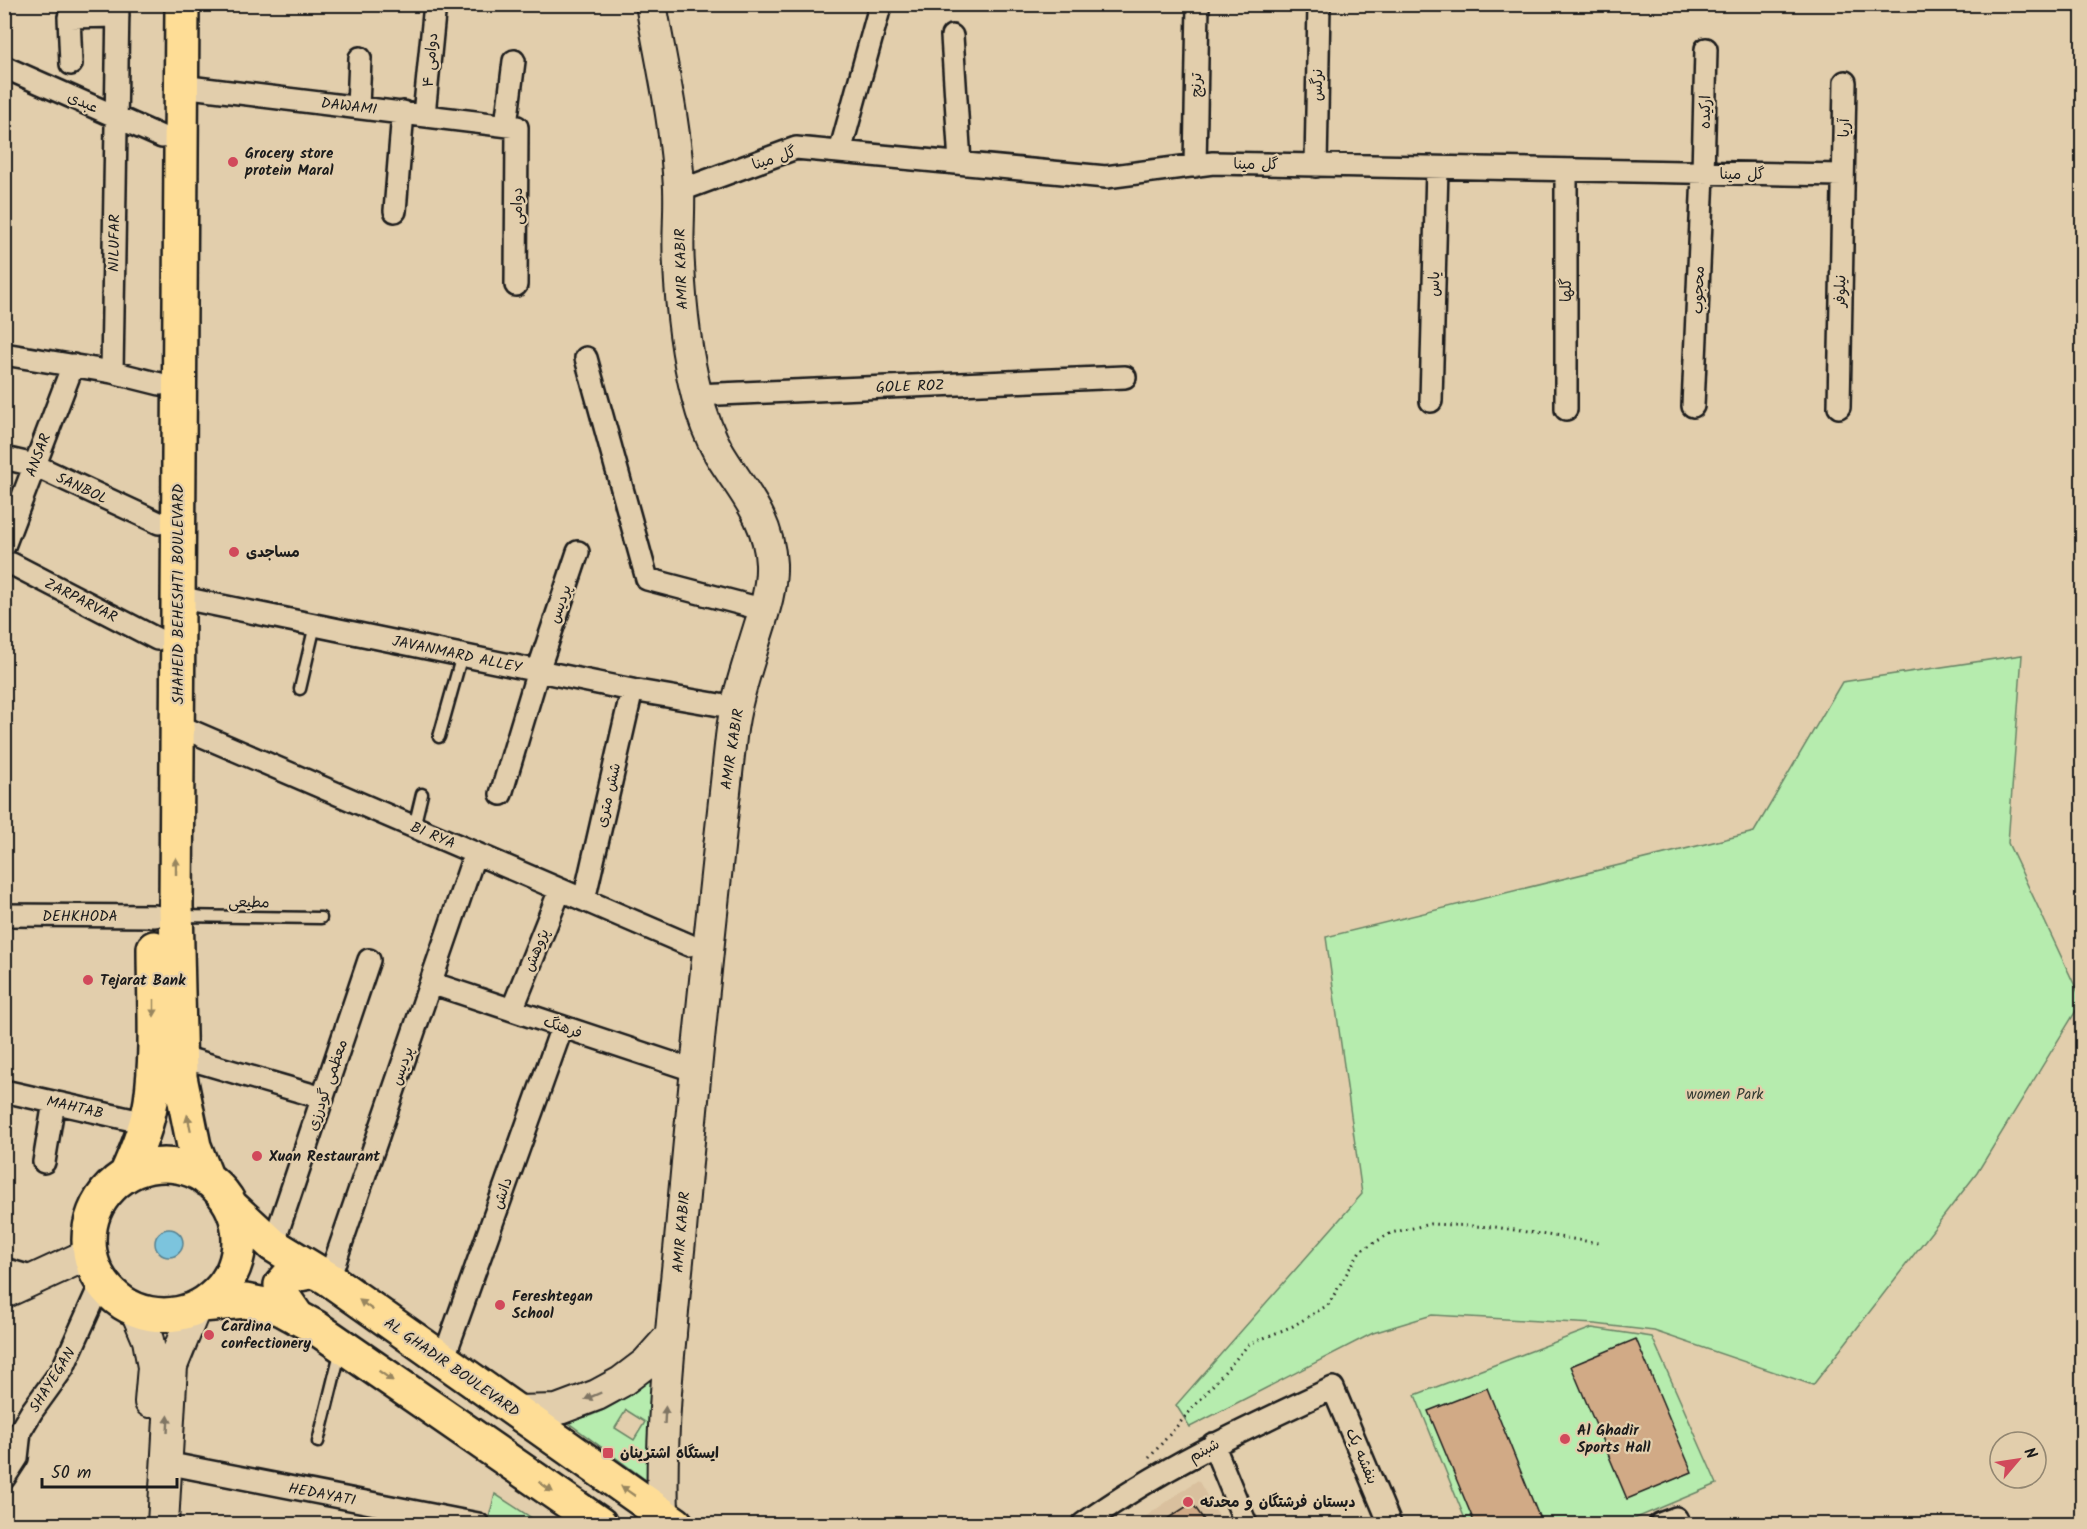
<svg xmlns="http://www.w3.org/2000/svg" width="2087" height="1529" font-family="Kalam,'Playpen Sans Arabic',sans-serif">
	<rect width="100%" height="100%" fill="#e2ceac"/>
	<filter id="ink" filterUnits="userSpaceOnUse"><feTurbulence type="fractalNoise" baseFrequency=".0167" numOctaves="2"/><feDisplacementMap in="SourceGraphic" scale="12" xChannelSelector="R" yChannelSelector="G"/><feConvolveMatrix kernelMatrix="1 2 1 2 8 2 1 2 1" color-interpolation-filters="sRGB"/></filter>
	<g filter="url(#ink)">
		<path fill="#d9c09e" d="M1198,1480l25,44h-88z"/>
		<path fill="#b6ecae" stroke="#698465" stroke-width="1.5" fill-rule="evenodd" d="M2022,655l-14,188 74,158 -105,172 -164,212 -159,-54 -59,-7 -163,-9 -59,18 -183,94 -14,-22 186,-211 -36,-257 428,-105 88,-150z
			M1592,1328l60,9 65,147 -95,40h-155l-52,-129z
			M659,1368l-9,115 -84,-62c40,-5 65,-26 93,-53zM626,1410l19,12 -11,18 -19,-12z
			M495,1494l46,30h-34l-19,-3z"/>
		<path fill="#7cc4dd" stroke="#568190" stroke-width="1.5" d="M155 1243a14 14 0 1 1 28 0a14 14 0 1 1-28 0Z"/>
		<path fill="#d1aa86" stroke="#1c1c1c" stroke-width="1.5" d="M1636,1339l56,133 -65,27 -56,-133z
			M1487,1388l55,136h-67l-47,-113z
			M1192,1503l15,21h-48z"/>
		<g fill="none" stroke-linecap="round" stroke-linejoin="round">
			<g stroke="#1c1c1c" stroke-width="15">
				<path id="lane" d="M300,689l15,-64
					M439,737l23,-82
					M414,827l8,-33
					M179,916l142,2
					M318,1442l23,-93"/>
			</g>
			<g stroke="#1c1c1c" stroke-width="26">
				<path id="street" d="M952,36l8,127
					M71,64l-2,-47 49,-1
					M4,67l158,70
					M181,86l336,41 -1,158
					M358,107l2,-49
					M424,115l11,-111
					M506,125l8,-64
					M840,152l39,-142
					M1195,166l3,-162
					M1316,166l3,-162
					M1566,171v238
					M679,191l117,-43 310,29 107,-14 629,12
					M395,211l8,-99
					M4,354l108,18 48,12
					M586,358l61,221 118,31
					M112,372l6,-368
					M696,395l429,-18
					M1431,401l6,-233
					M1693,406l10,-232 3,-125
					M1839,407l6,-325
					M4,458l30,7 125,58
					M4,546l69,-181
					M4,563l8,1 145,75
					M178,597l454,93 105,18
					M177,725l512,220
					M501,794l37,-123 40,-119
					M584,900l48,-210
					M4,915l151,1
					M431,983l265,88
					M512,1010l48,-120
					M179,1056l144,42
					M4,1091l142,32
					M44,1162l10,-60
					M273,1245l96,-285
					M4,1269l30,9
					M329,1279l146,-426
					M443,1360l119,-333
					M1213,1444l33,80
					M166,1463l312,61
					M4,1478l13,-20 3,-27 12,-20 31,-43 39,-87
					M1083,1524c79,-57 162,-95 250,-136l57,136
					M1660,1524l16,-6 3,6"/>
			</g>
			<g stroke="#1c1c1c" stroke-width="34">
				<path id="secondary" d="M651,4c11,62 25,122 28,184 1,26 -2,52 0,77 2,44 7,88 18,131 5,20 12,39 22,57 22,37 50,64 52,111 1,32 -12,60 -20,90 -8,26 -17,55 -20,83 -18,164 -36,328 -50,493 -9,94 -21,190 -18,285
					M4,1293l87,-40
					M135,1309l13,31 5,27 -3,35
					M515,1411l42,-1 40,-15 24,-13 25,-19 25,-28
					M163,1524l9,-158 23,-57"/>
			</g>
			<g stroke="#1c1c1c" stroke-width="38">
				<path id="primary" d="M182,4l-6,902 4,171 14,69 13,33
					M89 1240a75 75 0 1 1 150 0a75 75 0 1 1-150 0Z
					M126,1175c11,-24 21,-48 25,-74 7,-49 3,-103 3,-153
					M231,1206l42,39 56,34 347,245
					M202,1305l43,-4 35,7 35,19 285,197
					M298,1318l-16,-23 -1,-10 8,-9 26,-5"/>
			</g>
			<path stroke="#1c1c1c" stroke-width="3" stroke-dasharray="1.5 4.5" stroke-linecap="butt" d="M1149,1458l100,-114 44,-18 35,-21 32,-54 31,-18 39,-9 65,3 103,16"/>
			<use href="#lane" stroke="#e2ceac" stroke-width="10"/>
			<use href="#street" stroke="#e2ceac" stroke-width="21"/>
			<use href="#secondary" stroke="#e2ceac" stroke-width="30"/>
			<use href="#primary" stroke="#fedd96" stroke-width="33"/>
		</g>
		<defs><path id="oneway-solid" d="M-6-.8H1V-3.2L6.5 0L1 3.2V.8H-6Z" transform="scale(1.5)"/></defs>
		<g fill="#98865f">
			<use href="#oneway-solid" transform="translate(176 866) rotate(-90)"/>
			<use href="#oneway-solid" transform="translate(154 1008) rotate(90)"/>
			<use href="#oneway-solid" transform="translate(189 1123) rotate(-102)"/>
			<use href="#oneway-solid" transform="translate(366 1305) rotate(-144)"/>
			<use href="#oneway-solid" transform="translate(386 1376) rotate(35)"/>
			<use href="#oneway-solid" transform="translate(546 1487) rotate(35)"/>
			<use href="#oneway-solid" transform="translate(628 1491) rotate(-145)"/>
		</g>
		<g fill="#7f7564">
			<use href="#oneway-solid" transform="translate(593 1396) rotate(157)"/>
			<use href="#oneway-solid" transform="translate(665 1415) rotate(-87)"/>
			<use href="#oneway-solid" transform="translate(168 1424) rotate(-87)"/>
		</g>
	</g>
	<g fill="#d1495b" stroke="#e2ceac" stroke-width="2">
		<circle cx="233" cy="162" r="6"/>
		<circle cx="234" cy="552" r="6"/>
		<circle cx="88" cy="980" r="6"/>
		<circle cx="257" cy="1156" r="6"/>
		<circle cx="500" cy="1305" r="6"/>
		<circle cx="209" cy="1335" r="6"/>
		<circle cx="1565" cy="1439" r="6"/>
		<rect x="602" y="1447" width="12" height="12" rx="3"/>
		<circle cx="1188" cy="1502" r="6"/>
	</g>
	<g text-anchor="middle" stroke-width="4.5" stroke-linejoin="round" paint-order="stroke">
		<g font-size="15" fill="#1c1c1c" stroke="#e2ceac">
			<text transform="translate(430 60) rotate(-85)" y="5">دوامی ۴</text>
			<text transform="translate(1196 85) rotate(-89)" y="5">ترنج</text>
			<text transform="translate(1317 85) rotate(-89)" y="5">نرگس</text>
			<text transform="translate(83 102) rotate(24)" y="5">عبدی</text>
			<text transform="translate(349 106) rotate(7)" y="5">DAWAMI</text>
			<text transform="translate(1705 112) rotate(-89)" y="5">ارکیده</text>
			<text transform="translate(1844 128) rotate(-89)" y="5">آریا</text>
			<text transform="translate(774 158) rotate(-18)" y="5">گل مینا</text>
			<text transform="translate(1256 164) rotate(1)" y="5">گل مینا</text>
			<text x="1742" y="179">گل مینا</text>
			<text transform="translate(517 206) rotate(-90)" y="5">دوامی</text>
			<text transform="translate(114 243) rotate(-89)" y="5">NILUFAR</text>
			<text transform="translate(681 269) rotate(-92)" y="5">AMIR KABIR</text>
			<text transform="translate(1434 284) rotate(-89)" y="5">یاس</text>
			<text transform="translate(1566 290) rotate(-90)" y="5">گلها</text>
			<text transform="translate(1698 290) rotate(-88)" y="5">محجوب</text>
			<text transform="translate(1840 291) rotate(-89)" y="5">نیلوفر</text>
			<text transform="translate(910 386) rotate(-2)" y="5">GOLE ROZ</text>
			<text transform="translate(38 455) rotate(-69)" y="5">ANSAR</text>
			<text transform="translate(82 488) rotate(25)" y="5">SANBOL</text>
			<text transform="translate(178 594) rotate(-90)" y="5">SHAHEID BEHESHTI BOULEVARD</text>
			<text transform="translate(81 600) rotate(27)" y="5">ZARPARVAR</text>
			<text transform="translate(560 604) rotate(-71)" y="5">پردیس</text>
			<text transform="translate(457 654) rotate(12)" y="5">JAVANMARD ALLEY</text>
			<text transform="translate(732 749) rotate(-81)" y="5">AMIR KABIR</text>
			<text transform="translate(608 795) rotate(-77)" y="5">شش متری</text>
			<text transform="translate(433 835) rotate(23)" y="5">BI RYA</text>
			<text transform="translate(249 902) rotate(1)" y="5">مطیعی</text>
			<text x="80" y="921">DEHKHODA</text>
			<text transform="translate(536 950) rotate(-68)" y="5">پژوهش</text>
			<text transform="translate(563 1027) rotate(19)" y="5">فرهنگ</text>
			<text transform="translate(402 1066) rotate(-71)" y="5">پردیس</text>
			<text transform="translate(327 1085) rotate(-71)" y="5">معظمی گودرزی</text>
			<text transform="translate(75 1107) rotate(13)" y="5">MAHTAB</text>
			<text transform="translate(502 1193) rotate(-70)" y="5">دانش</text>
			<text transform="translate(681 1232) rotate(-85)" y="5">AMIR KABIR</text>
			<text transform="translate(452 1367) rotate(35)" y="5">AL GHADIR BOULEVARD</text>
			<text transform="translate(52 1380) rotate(-58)" y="5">SHAYEGAN</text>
			<text transform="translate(1204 1450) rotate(-28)" y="5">شبنم</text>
			<text transform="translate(1362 1456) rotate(67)" y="5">بنفشه یک</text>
			<text transform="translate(322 1494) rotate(11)" y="5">HEDAYATI</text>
		</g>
		<g font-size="15" font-weight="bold" fill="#1c1c1c" stroke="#e2ceac" text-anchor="start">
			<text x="245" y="158">Grocery store<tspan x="245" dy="17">protein Maral</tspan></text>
			<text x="246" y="557">مساجدی</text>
			<text x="100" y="985">Tejarat Bank</text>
			<text x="269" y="1161">Xuan Restaurant</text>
			<text x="512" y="1301">Fereshtegan<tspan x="512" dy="17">School</tspan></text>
			<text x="221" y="1331">Cardina<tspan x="221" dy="17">confectionery</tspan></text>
			<text x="1577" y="1435">Al Ghadir<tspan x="1577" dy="17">Sports Hall</tspan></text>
			<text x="620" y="1458">ایستگاه اشترینان</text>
			<text x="1200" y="1507">دبستان فرشتگان و محدثه</text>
		</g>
		<g font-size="15" fill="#333b32" stroke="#e2ceac">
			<text x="1725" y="1099">women Park</text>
		</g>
	</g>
	<rect width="2087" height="1529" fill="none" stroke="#e2ceac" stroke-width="24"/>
	<rect x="12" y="12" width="2063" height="1505" fill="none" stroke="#1c1c1c" stroke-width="2" filter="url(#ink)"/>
	<g transform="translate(2018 1460) rotate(61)"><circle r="28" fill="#e2ceac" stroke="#938772" stroke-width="1.5"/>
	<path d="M0-4.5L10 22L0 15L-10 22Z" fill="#d1495b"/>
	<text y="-9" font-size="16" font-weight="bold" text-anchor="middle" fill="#1c1c1c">N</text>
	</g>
	<path d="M42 1478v9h135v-9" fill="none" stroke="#1c1c1c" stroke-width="3"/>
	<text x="51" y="1478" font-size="18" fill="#1c1c1c" stroke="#e2ceac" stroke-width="4.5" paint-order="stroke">50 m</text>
</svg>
